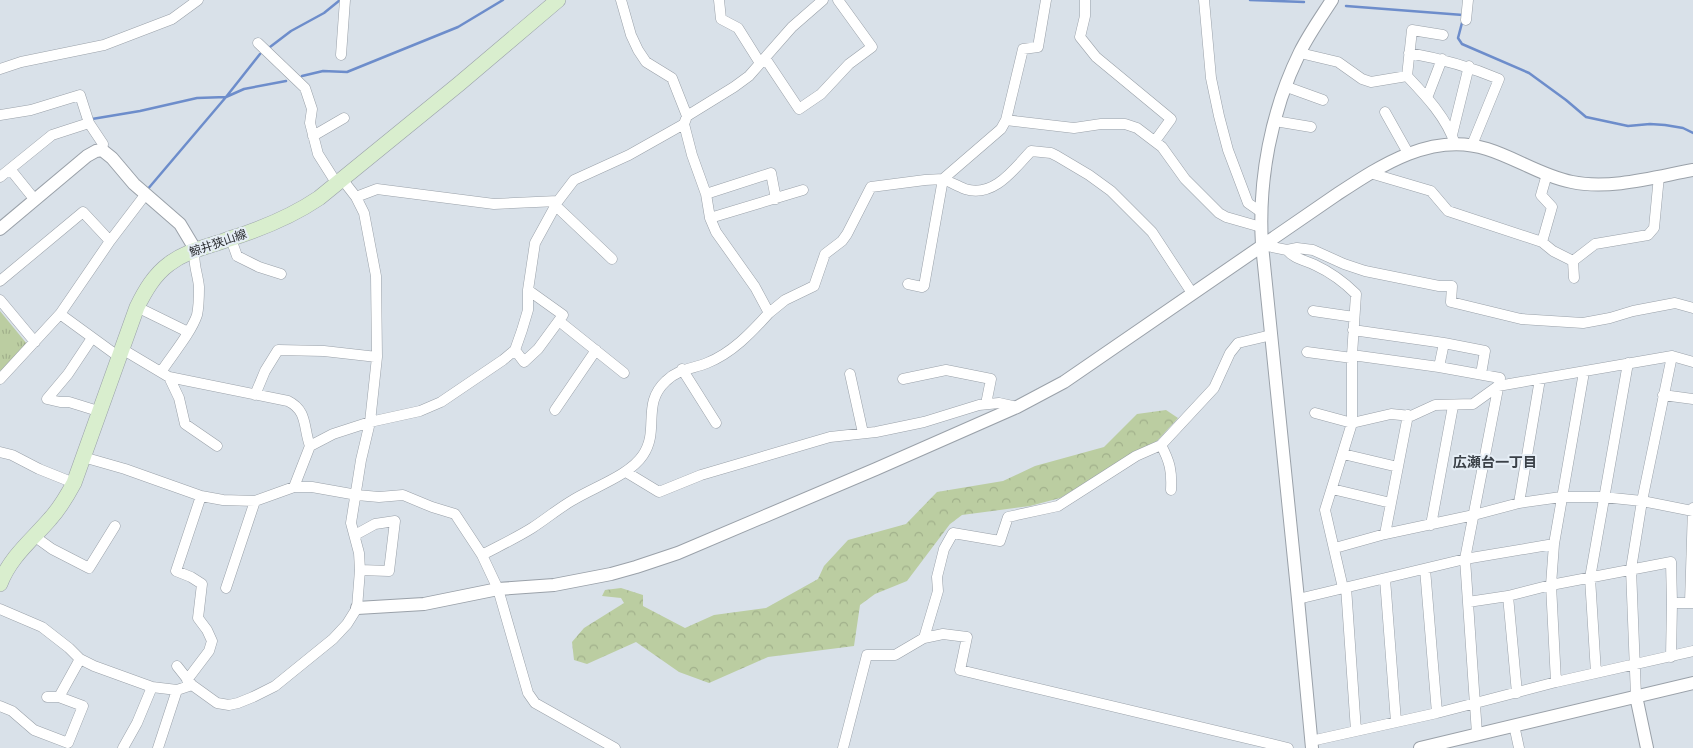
<svg xmlns="http://www.w3.org/2000/svg" width="1693" height="748" font-family="Poppins,'Noto Sans JP',sans-serif">
	<defs>
		<pattern id="grass-tufts" width="24" height="20" patternUnits="userSpaceOnUse" patternTransform="scale(1.25)"><rect width="24" height="20" fill="#bbcda1"/><path d="M3 7l-1-3M5 7V3M7 7l1-3M15 17l-1-3M17 17v-4M19 17l1-3" fill="none" stroke="#a1b08b"/></pattern>
		<pattern id="forest-crowns" width="20" height="18" patternUnits="userSpaceOnUse" patternTransform="scale(1.25)"><rect width="20" height="18" fill="#bbcda1"/><path d="M2 6a3 3 0 1 1 6 0M12 15a3 3 0 1 1 6 0" fill="none" stroke="#a1b08b"/></pattern>
	</defs>
	<rect width="100%" height="100%" fill="#d9e1e9"/>
	<path fill="url(#grass-tufts)" d="M0,311l27,33 -25,29 -2,-3z"/>
	<path fill="url(#forest-crowns)" d="M1166,410l12,8 -21,23 -97,57 -30,8 -68,9 -12,9 -43,57 -32,13 -15,11 -6,41 -86,11 -59,26 -30,-11 -43,-30 -49,22 -13,-4 -2,-18 12,-14 40,-25 -3,-5 -19,-2 3,-6 16,-2 22,7v11l42,22 29,-13 52,-7 52,-29 6,-13 24,-26 58,-16 31,-32 66,-11 32,-15 69,-19 33,-33z"/>
	<g fill="none" stroke-linecap="round" stroke-linejoin="round">
		<path stroke="#6d8dcb" stroke-width="2.5" d="M1250,0l54,2
			M1346,6l117,9
			M1463,19l-5,19 4,6 67,29 37,27 20,17 42,9 22,-2 15,1 18,3 10,5
			M270,47l21,-16 33,-18 16,-13
			M302,76l21,-5 24,1 111,-45 45,-27
			M92,119l48,-8 57,-13 29,-1 18,-8 42,-8
			M147,190l79,-93 34,-43"/>
		<g stroke="#9aa1a9" stroke-width="11">
			<path id="minor" d="M719,0l2,19 17,9 22,35
				M1085,0v16l-5,21 16,20 75,62 -16,22
				M1204,0l7,78 8,38 9,34 20,53 13,9
				M1466,20l2,-20
				M258,43l47,45 7,21 -2,14 8,31 19,30
				M1300,53l38,9 24,17 9,3 36,-6c18,19 40,42 48,68
				M1409,53c34,6 59,13 90,26l-27,66
				M341,55l4,-55
				M765,58l34,51 22,-15 28,-30 23,-17 -34,-47
				M0,69l21,-7 83,-17 68,-26 26,-19
				M1407,76l5,-46 31,5
				M1287,87l36,13
				M1427,98l15,-39
				M1385,112l23,41
				M0,115l31,-5 49,-15 9,28 14,21 -1,6
				M687,116l47,-29 15,-11 43,-49 31,-27
				M1006,120l68,8 27,-4h24l12,4 25,19 23,32 34,34 7,4 35,10
				M1275,121l36,6
				M1452,135l17,-69
				M313,136l31,-18
				M10,169l25,31
				M1370,173l61,18 17,20 94,31 11,9 20,10
				M0,177l52,-42 37,-12
				M706,194l65,-21 5,26
				M356,197l21,-8 117,15 64,-3
				M556,206l56,53
				M710,218l93,-28
				M231,239l6,17 22,11 22,7
				M110,241l35,-46
				M1542,242l10,-35 -11,-12 6,-21
				M1262,245l25,5 10,-2 16,2 31,14 21,7 74,15h13l-1,16 70,17 62,4 27,-5 23,-7 42,-8 18,5
				M1287,250c7,9 18,10 28,15 15,7 29,17 41,29l-4,61v68l-27,87 18,78
				M1574,278l-1,-17 22,-17 53,-9 6,-7 5,-52
				M0,281l83,-69 27,29 -50,73 -60,65
				M908,284l14,3 2,-1 19,-107c7,3 15,7 22,10 29,9 49,-20 66,-38l20,2 6,3 32,19 22,16 41,41 40,61
				M0,300l35,42
				M137,307l51,25
				M1313,311l41,6
				M769,313l16,-13 29,-14 11,-32 17,-13 5,-7 24,-47 54,-7 18,-1 58,-50 5,-9 17,-71 15,-2 8,-47
				M60,314l59,43
				M559,321l65,52
				M1353,330l91,13 41,8 -4,23
				M92,338l-24,36 -21,25 13,3h9l29,9
				M122,349l47,28 119,24c20,10 15,26 22,45l-16,41
				M515,350l9,12 14,-13 25,-34 -35,-25
				M1307,352l45,6
				M1352,355l87,12 61,11 -35,181 12,175
				M1439,367l5,-24
				M682,369l34,54
				M161,372c11,-17 30,-39 36,-57 2,-9 2,-19 2,-28 -1,-13 -7,-25 -4,-38
				M850,374l13,59
				M169,377l10,21 6,26 32,22
				M903,379l43,-9 45,9 -5,25
				M255,395l10,-24 13,-21 46,1 53,6
				M1663,395l30,4
				M555,410l41,-60
				M1315,413l37,10 39,-9 20,2 24,-11 38,-1 25,-18 174,-30 21,6
				M1161,445l-25,11 -78,50 -50,11 -8,24 -47,-8 -9,16 -7,28 1,14 -14,47 19,-4 24,3 -7,33 328,78
				M310,446l23,-12 37,-12 50,-11 21,-9 62,-42 12,-10 7,-20 6,-20v-20l7,-47 23,-42 16,-21 55,-25 55,-31
				M0,452l12,3 27,14 35,14
				M1343,454l55,13
				M83,457l42,12 76,27 22,4 32,1 39,-14h18l45,8 22,2 24,-2 29,12 23,7 27,41 16,34 30,104 7,10 80,45
				M626,472l33,20 42,-17 129,-38 46,-5 48,-10 55,-17 20,-2 18,4
				M1332,489l59,14
				M1171,490c1,-19 -1,-28 -10,-45l53,-57 16,-35 8,-10 33,-8
				M1519,503l21,-124
				M1693,508l-3,95h3
				M1431,525l22,-119
				M1385,534l23,-119
				M355,535l20,-11 20,-3 -6,50 -29,-1
				M34,536l18,13 37,19 26,-42
				M1335,548l50,-14 89,-19 45,-12 42,-6h42l39,4 51,10
				M482,555c17,-9 34,-17 50,-27 14,-9 27,-20 41,-28 21,-13 57,-25 70,-45 17,-25 -2,-51 23,-74 12,-12 26,-12 41,-18 25,-10 44,-30 62,-50l-14,-26 -39,-55 -6,-14 -4,-24 -14,-39 -8,-31 3,-8 -15,-38 -26,-16 -8,-12 -7,-15 -10,-35
				M1425,569l12,144
				M1385,579l11,143
				M1346,587l10,144
				M226,588l29,-87
				M1508,596l9,97
				M1298,599l167,-40 89,-15
				M1468,602l40,-6 43,-11 120,-23 1,41h18
				M0,609l42,18 27,21 11,11 14,7 58,21 25,3 15,-5 25,18 12,2 9,-2 15,-6 22,-11 58,-47 14,-15 10,-16 3,-38 -1,-17 -8,-30 10,-63 9,-38 7,-65 -1,-81 -12,-63 -8,-16 -14,-18
				M1671,657l1,-54
				M177,666l15,19
				M1596,673l-6,-95 38,-215
				M187,680l22,-29 3,-10 -5,-11 -9,-12 4,-34 -11,-7 -15,-6 25,-75
				M1556,682l-5,-97 3,-41 30,-172
				M1636,696l-5,-127 11,-68 30,-145
				M59,697l21,-38
				M0,706l12,5 22,19 34,13 15,-37 -24,-9h-12
				M1514,725l5,23
				M1311,741l126,-28 119,-31 137,-31
				M123,748l14,-25 15,-36
				M158,748l19,-58
				M843,748l24,-93h28l29,-17"/>
		</g>
		<g stroke="#9aa1a9" stroke-width="14">
			<path id="tertiary" d="M0,229l87,-73 9,-5 6,-1 10,8 22,26 46,40 15,25
				M357,608l67,-4 74,-15 56,-4 57,-11 25,-7 42,-14 198,-84 141,-62 47,-25 272,-187c44,-29 96,-64 151,-46 29,9 55,27 85,33 38,8 83,-5 121,-12
				M1636,696l11,52
				M1312,748l-14,-149 -36,-354c-4,-65 9,-134 38,-193 9,-18 21,-35 32,-52
				M1420,748l273,-65"/>
		</g>
		<g stroke="#9aa1a9" stroke-width="16">
			<path id="secondary" d="M0,584c10,-27 32,-44 50,-65 10,-11 17,-23 24,-36l63,-176c8,-16 17,-32 32,-43 18,-14 39,-17 60,-25 32,-10 62,-22 90,-41l140,-114 99,-84"/>
		</g>
		<use href="#minor" stroke="#fff" stroke-width="10"/>
		<use href="#tertiary" stroke="#fff" stroke-width="12"/>
		<use href="#secondary" stroke="#d9eece" stroke-width="15"/>
	</g>
	<g text-anchor="middle" stroke-width="4" stroke-linejoin="round" paint-order="stroke">
		<g font-size="12" fill="#2a2d30" stroke="#e6eef6">
			<text transform="translate(218 243) rotate(-19)" y="4">鯨井狭山線</text>
		</g>
		<g font-size="14" font-weight="bold" fill="#3a4047" stroke="#e6eef6">
			<text x="1495" y="467">広瀬台一丁目</text>
		</g>
	</g>
</svg>
